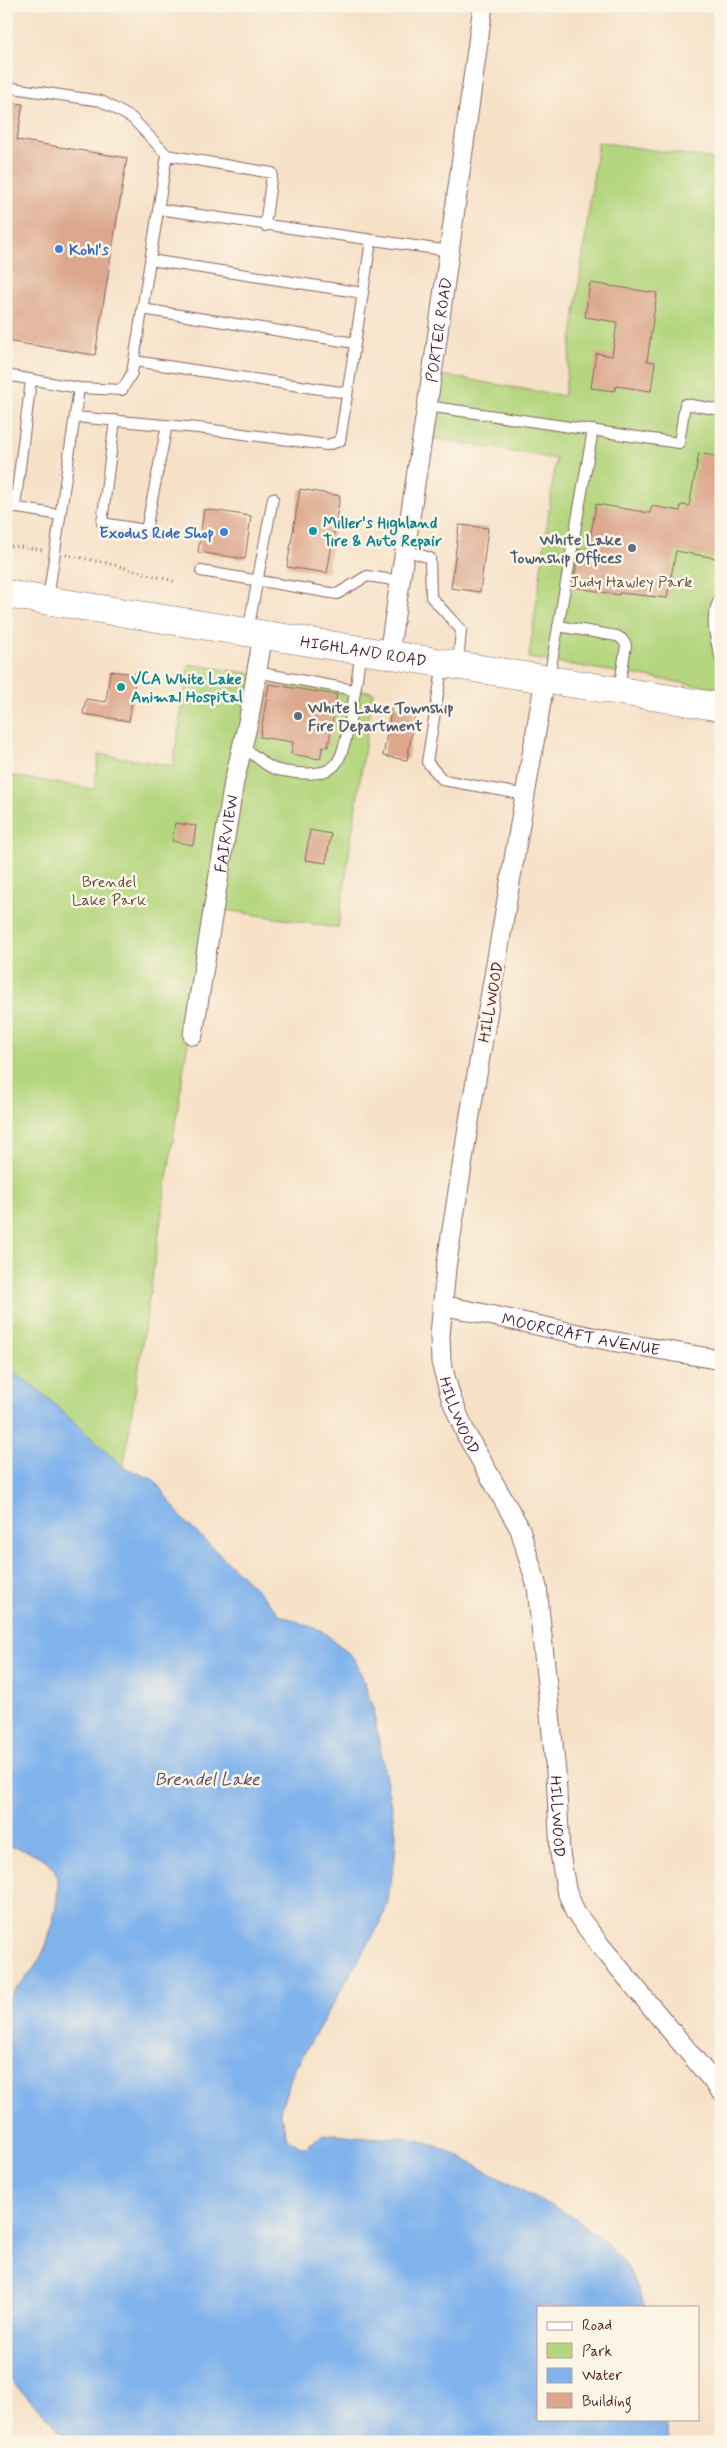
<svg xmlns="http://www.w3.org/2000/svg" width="727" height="2448" font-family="Mynerve,sans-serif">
	<rect width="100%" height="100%" fill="#fcf5e5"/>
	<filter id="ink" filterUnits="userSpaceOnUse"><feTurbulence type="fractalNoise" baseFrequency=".02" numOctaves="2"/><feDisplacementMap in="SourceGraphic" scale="10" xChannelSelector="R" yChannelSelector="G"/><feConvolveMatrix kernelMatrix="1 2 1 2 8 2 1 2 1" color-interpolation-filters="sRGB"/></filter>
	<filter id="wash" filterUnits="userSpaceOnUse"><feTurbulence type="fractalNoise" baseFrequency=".0096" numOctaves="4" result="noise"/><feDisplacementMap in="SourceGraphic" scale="20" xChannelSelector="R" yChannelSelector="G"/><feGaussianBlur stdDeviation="1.12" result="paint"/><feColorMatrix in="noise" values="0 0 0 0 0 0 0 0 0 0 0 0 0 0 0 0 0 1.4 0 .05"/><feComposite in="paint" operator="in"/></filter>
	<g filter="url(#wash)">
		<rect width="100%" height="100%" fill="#f6e1c7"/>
		<path fill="#b4d67e" stroke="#7f7a54" d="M598,142l123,18v529l-192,-31 27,-199 -125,-21 10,-63 123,21z
			M189,664l184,28 -35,236 -130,-21 -95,631 -107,-17v-746l88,14 5,-35 74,12z"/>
		<path fill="#80b2ec" stroke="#65688c" d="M6,1366l35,26 82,75 31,13 30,41 72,68 24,26 42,16 30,25 10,20 11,33 23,124 -1,25 -8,47 -6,17 -88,150 -13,39 7,28 14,8h5l15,-11 12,-2 44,4 27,-1 33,8 141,75 21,17 28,29 18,41h-107v112h127l5,23h-598l-66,-66v-375c10,-14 23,-24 32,-39 11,-17 27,-75 16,-93 -9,-15 -32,-19 -48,-24z"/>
		<g id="blocks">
			<path fill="#dca78c" d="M6,102l17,2 -6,36 110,18 -32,197 -89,-14z
				M590,283l67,10 -10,68 8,1 -4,29 -35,-5 -1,5 -24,-3 5,-35 16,3 5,-34 -32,-5z
				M699,453l21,4 -2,9 3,1v92l-45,-8 -9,47 -48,-5v2l-46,-8 6,-38 9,2 8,-47 54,9 2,-7 28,5 1,-6 8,1z
				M300,489l40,7 -13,77 -40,-6z
				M204,509l47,7 -6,43 -47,-7z
				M459,525l29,3 -8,64 -29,-4z
				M110,671l26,3 -7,47 -46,-7 3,-15 20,3z
				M269,684l68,11 -9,52 -5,-1 -3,13 -29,-5 2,-12 -33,-5z
				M392,705l24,4 -9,51 -24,-4z
				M175,823l21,3 -3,19 -21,-4z
				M310,830l21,4 -5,29 -21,-3z"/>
		</g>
	</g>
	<g filter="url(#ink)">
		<use href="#blocks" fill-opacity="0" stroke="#866362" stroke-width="1"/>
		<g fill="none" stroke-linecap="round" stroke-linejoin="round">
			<g stroke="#866362" stroke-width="12">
				<path id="lane" d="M6,87l95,14 31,17 35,37 105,18 -7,53
					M158,209l292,42
					M150,260l213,33
					M142,309l213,34
					M134,361l213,32
					M6,375l73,13 43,2 10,-17 35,-218
					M427,406l252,37 6,-39 36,6
					M75,417l123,11 129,17 13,-4 31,-200
					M115,420l-13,103 44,7 21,-105
					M6,506l54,9
					M15,507l16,-127
					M405,550l25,8 1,39 30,33 -3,34
					M201,571l136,23 30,-18 33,5
					M721,597c-13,20 -6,41 0,63
					M48,599l31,-211
					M558,626l59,10 5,3 4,6 -7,45
					M248,631l25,-133
					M443,663l-16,99 16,18 83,15
					M256,672l98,18
					M549,678l44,-248
					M717,705l4,-25
					M242,750c13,1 21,17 36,20 15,3 43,8 56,-4 15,-13 23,-92 27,-115"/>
			</g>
			<g stroke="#866362" stroke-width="21">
				<g id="street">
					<path id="s1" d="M389,654l46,-300 48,-348"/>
					<path id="s2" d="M545,679l-75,436 -24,153 -6,68 1,26 10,36 15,36 54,95 17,58 19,186 4,80 6,36 9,23 25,33 121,146"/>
					<path id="s3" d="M193,1035l41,-253 15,-64 14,-84"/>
					<path id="s4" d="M442,1305l169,36 110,19"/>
				</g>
			</g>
			<g stroke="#866362" stroke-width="29">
				<g id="highway">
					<path id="s5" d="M6,594l715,113"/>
				</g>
			</g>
			<path stroke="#866362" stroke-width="3" stroke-dasharray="1 4" stroke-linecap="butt" d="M6,545l37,5
				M66,555l41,8 70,19"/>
			<use href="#lane" stroke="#fff" stroke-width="10"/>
			<use href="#street" stroke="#fff" stroke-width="19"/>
			<use href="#highway" stroke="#fff" stroke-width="28"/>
		</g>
	</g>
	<g fill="#3f7fe0" stroke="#fcf5e5" stroke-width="2">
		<circle cx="59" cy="249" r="5"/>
		<circle cx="224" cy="532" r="5"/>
	</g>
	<g fill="#0f9aa8" stroke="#fcf5e5" stroke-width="2">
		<circle cx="313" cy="531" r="5"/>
		<circle cx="121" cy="687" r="5"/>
	</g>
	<g fill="#5c6f8a" stroke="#fcf5e5" stroke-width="2">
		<circle cx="632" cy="548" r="5"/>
		<circle cx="298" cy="716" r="5"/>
	</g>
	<g text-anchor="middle" stroke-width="5" stroke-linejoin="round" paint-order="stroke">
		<g font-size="16" font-weight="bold" fill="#366cbe" stroke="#fcf5e5" text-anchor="start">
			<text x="69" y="255">Kohl's</text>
			<text x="214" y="538" text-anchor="end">Exodus Ride Shop</text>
		</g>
		<g font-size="16" fill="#4a1f2b" stroke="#fcf5e5">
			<text dy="6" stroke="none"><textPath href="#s1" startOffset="328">PORTER ROAD</textPath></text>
			<text dy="6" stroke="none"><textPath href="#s5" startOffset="362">HIGHLAND ROAD</textPath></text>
			<text dy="6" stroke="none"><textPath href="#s3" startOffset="204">FAIRVIEW</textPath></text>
			<text transform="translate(490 1002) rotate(-80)" y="6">HILLWOOD</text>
			<text dy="6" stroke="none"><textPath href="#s4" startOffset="142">MOORCRAFT AVENUE</textPath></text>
			<text dy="6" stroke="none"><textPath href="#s2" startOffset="748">HILLWOOD</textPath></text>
			<text dy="6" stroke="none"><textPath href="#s2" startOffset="1168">HILLWOOD</textPath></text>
		</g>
		<g font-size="16" font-weight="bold" fill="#0d838f" stroke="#fcf5e5" text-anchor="start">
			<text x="323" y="528">Miller's Highland<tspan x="323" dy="18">Tire &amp; Auto Repair</tspan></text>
			<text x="131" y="684">VCA White Lake<tspan x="131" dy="18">Animal Hospital</tspan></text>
		</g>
		<g font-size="16" font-weight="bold" fill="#4e5e75" stroke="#fcf5e5" text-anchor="end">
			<text x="622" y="545">White Lake<tspan x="622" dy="18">Township Offices</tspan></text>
			<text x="308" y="713" text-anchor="start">White Lake Township<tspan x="308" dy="18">Fire Department</tspan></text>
		</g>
		<g font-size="16" fill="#644d40" stroke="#fcf5e5">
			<text x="631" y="587">Judy Hawley Park</text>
			<text x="109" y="887">Brendel<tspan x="109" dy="18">Lake Park</tspan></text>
		</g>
		<g font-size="18" font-style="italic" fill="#5d526f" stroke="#fcf5e5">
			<text x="207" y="1785">Brendel Lake</text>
		</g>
	</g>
	<rect width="727" height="2448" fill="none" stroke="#fcf5e5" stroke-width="25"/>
	<rect x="537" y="2306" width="162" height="115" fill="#fcf5e5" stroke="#b59f9b"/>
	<rect x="547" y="2322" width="25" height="8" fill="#ffffff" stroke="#b59f9b"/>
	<text x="582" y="2330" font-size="15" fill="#4a1f2b">Road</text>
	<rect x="547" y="2343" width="25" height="15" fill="#b4d67e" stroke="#b59f9b"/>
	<text x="582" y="2356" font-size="15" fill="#4a1f2b">Park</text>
	<rect x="547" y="2368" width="25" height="15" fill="#80b2ec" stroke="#b59f9b"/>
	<text x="582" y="2380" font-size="15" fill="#4a1f2b">Water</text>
	<rect x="547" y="2393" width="25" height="15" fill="#dca78c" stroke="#b59f9b"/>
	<text x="582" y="2406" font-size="15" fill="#4a1f2b">Building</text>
</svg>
